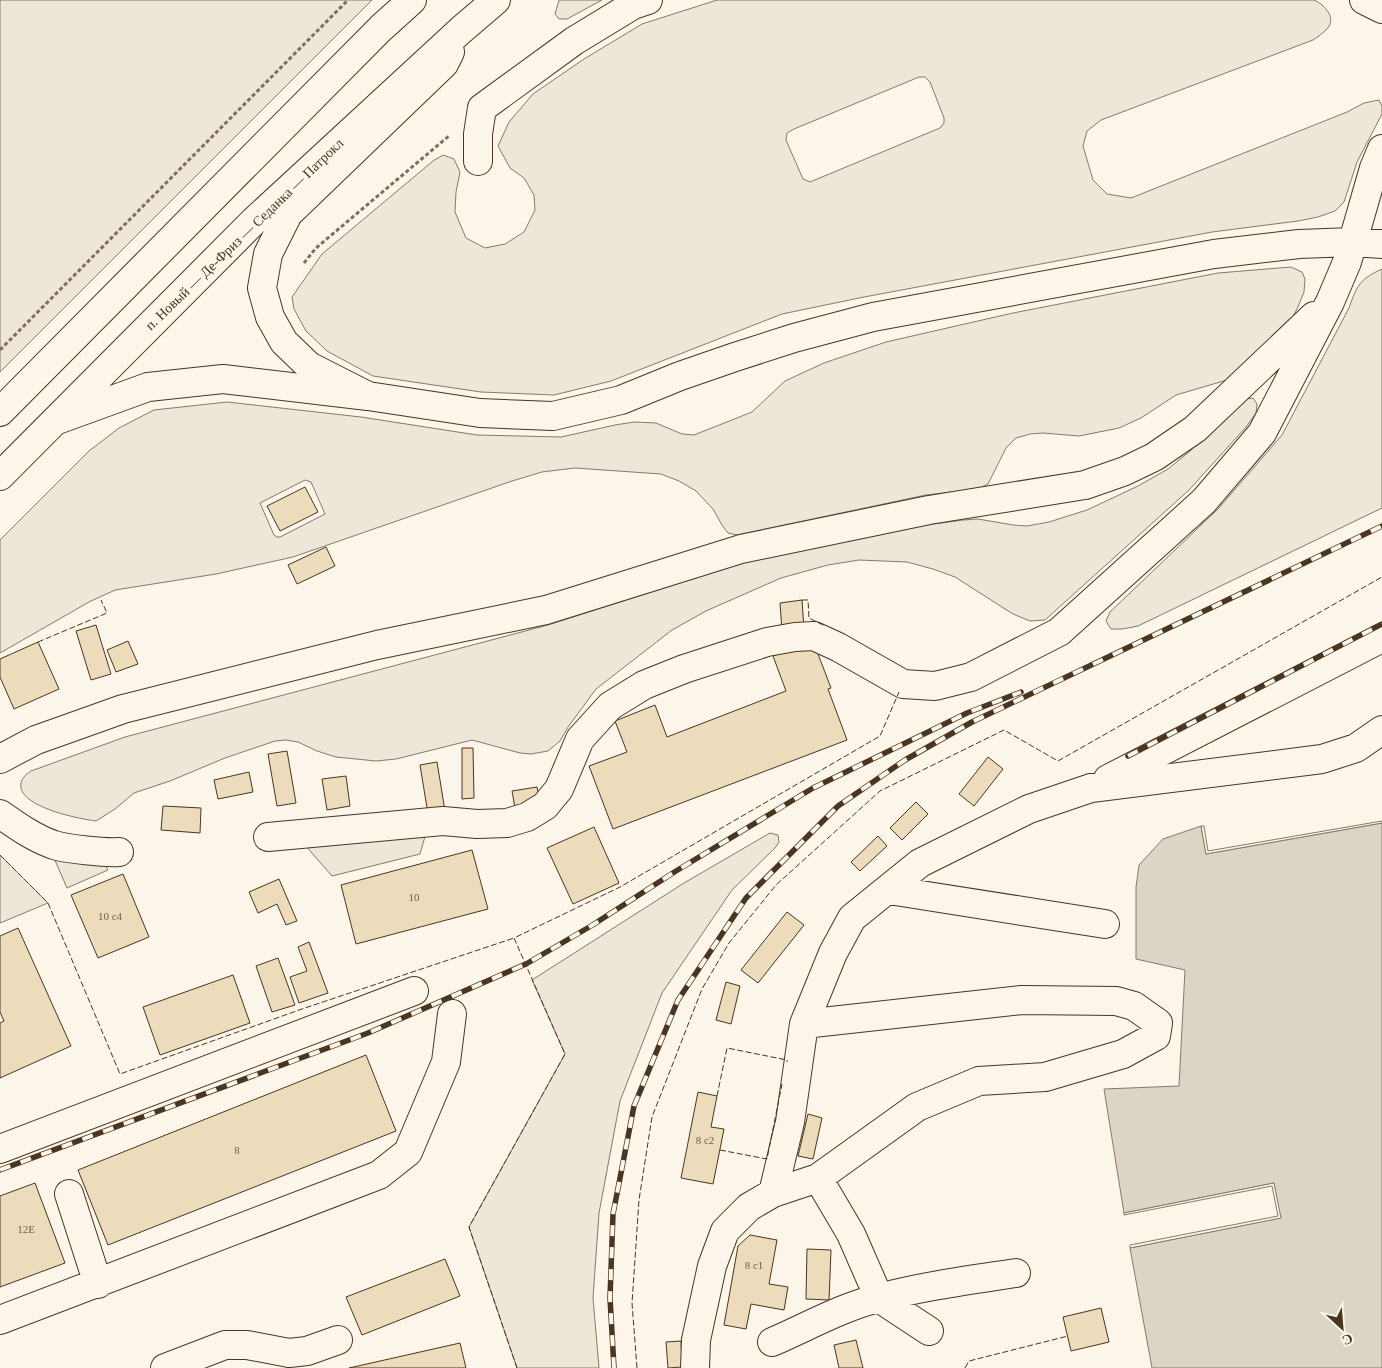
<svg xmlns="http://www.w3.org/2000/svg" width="1382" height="1368" font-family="'Times New Roman',serif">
	<rect width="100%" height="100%" fill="#fbf6e9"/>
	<path fill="#ede6d9" stroke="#887966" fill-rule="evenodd" d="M0,0h372l-372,372z
		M559,0h43l-35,19h-8l-4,-5z
		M717,0h597c11,5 23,18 13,29 -4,4 -9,8 -14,11l-212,80 -14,11 -4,15 10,34 14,14 24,4 216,-86 17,-9 15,-3 3,6v8l-25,48 -13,40 -9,9 -17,6 -20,4 -86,11 -348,65 -82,17 -171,67 -57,14 -73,-3 -108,-16 -46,-25 -21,-20 -12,-22 -2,-12 30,-43 111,-93 10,-6 11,4 6,13 -4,20 -1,20 11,26 19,10 20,-4 19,-12 11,-22 -1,-15 -10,-17 -14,-10 -12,-22 11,-24 24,-28 51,-35 58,-35zM919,77h6l5,5 14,36v5l-4,5 -130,54 -7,-3 -17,-39 1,-7 7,-4z
		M1291,267l11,5 3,7 -1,13 -7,17 -7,13 -63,58 -51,15 -35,23 -22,10 -40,8 -36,-3 -13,1 -14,4 -10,10 -18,36 -10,5 -52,6 -189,40 -9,-2 -6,-8 -9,-16 -17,-18 -17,-10 -18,-7 -86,-6 -33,4 -30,9 -219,76 -77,17 -101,16 -26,12 -89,51v-113l89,-89 30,-23 35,-18 73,-8 134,15 116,18 84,2 54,-12 19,-3 22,1 26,11 12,1 58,-23 33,-31 39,-18 62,-21 127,-29 205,-40zM305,480l6,2 14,32 -45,23h-3l-3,-2 -14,-32z
		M1382,269v239l-244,118 -16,3h-11l-5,-8 4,-9 108,-103 64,-74 67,-127c8,-23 11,-29 33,-39z
		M1253,398l4,6 -1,9 -10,14 -57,63 -144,130 -15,1 -17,-7 -58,-37 -22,-8 -26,-7 -48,-2 -31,5 -47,13 -75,33 -34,19 -76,59 -28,38 -8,14 -12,10 -17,3 -11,-1 -48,-13 -76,19 -20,2 -40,-4 -19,-6 -19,-9 -12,-2 -11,1 -50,17 -55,23 -36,12 -19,16 -19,12c-16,-2 -85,-15 -74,-41 2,-4 6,-7 9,-9l94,-34 423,-112 194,-62 184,-38 37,-5 15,-1 35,6 14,1 22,-4 38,-12 51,-24 30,-17 21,-17 46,-45 11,-8z
		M770,833l8,2 1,7 -4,6 -43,42 -70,103 -42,108 -21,112 -6,85 6,70h-82l-48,-141 96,-173 -33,-74 152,-97z
		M0,855l48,48 -48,20z"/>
	<path fill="#ede7d9" stroke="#887966" d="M426,833l-6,21 -88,22 -27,-31z
		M54,858l49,4 5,8 -41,18z"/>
	<path fill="#dcd4c6" stroke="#887966" d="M1382,823v545h-230l-22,-120 150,-30 -6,-35 -150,30 -20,-124 75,-3 6,-116 -49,-11v-72l3,-22 24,-26 38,-13 5,28z"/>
	<path fill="#fbf6e9" stroke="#887966" d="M1382,821v2l-176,31 -5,-28h3l4,25z
		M1274,1183l7,35 -151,30v-3l148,-29 -6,-30 -148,29v-2z"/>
	<path fill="#ecdcbc" stroke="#4a3520" d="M305,487l13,25 -38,19 -13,-25z
		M326,547l9,19 -38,18 -9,-19z
		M802,600l2,29 -22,2 -2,-28z
		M96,625l15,49 -20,6 -15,-49z
		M128,641l10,23 -22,8 -9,-22z
		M813,641l18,47 -3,1 19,51 -234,89 -24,-63 38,-14 -12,-31 40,-16 12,32 119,-46 -13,-35z
		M38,642l21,47 -45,20 -14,-32v-18z
		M462,748h11l1,50 -12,1z
		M287,751l9,52 -19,3 -9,-52z
		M988,757l15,12 -29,37 -15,-12z
		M437,762l8,49 -17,3 -8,-49z
		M249,772l4,20 -35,7 -4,-19z
		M346,776l4,30 -23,4 -5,-31z
		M537,787l3,16 -25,5 -3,-17z
		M916,802l12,12 -26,26 -12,-12z
		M163,806l38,2 -1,25 -39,-3z
		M594,827l25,56 -46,21 -26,-56z
		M878,836l9,10 -27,25 -9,-9z
		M472,850l16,59 -132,35 -15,-59z
		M123,874l26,63 -51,21 -27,-63z
		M279,879l18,42 -11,4 -9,-21 -19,9 -9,-21z
		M787,912l17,13 -46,58 -17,-13z
		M18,928l53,118 -71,32v-55l4,-2 -4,-9v-76z
		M309,942l19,51 -29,10 -9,-26 17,-6 -9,-24z
		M278,958l17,47 -23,7 -16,-46z
		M233,975l17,48 -90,32 -17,-48z
		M726,982l14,4 -9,38 -15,-4z
		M366,1055l30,76 -288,114 -30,-75z
		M698,1092l19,4 -6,31 13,2 -11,55 -32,-6z
		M808,1114l14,4 -9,41 -15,-3z
		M35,1183l30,80 -65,24v-91z
		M750,1235l27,5 -8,44 19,3 -4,23 -33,-6 -5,25 -22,-4 14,-79z
		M807,1249l24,1 -2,50 -23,-1z
		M445,1259l15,37 -98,39 -16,-38z
		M1101,1308l8,34 -38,9 -8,-34z
		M856,1340l7,28h-24l-5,-23z
		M681,1341l1,26 -14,1 -2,-26z
		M460,1343l6,25h-117z"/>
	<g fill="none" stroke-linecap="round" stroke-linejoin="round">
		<g stroke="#4a3520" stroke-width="30">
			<path id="minor" d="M1364,0l18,9
				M450,52l-6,12 -156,150 -20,40 -6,34 8,29 14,25 25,24 59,30 112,17 73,3 68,-16 59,-24 55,-19 59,-19 79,-21 341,-63 85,-10 54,-2 29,2
				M478,161v-27l4,-26 92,-67 59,-36 15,-5
				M0,759l36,-19 87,-31 254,-64 169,-35 195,-61 188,-39 156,-25 40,-14 29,-14 41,-28 119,-113
				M1108,779l274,-141
				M0,814c17,12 34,24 54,31 13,4 51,8 65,7
				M268,837l175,-16 34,3 30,-1 20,-6 18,-11 14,-17 21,-50 30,-33 34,-21 40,-16 83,-27 28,-5 19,-1 24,11 65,37 32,2 36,-9 88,-45 145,-131 58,-68 68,-131 17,-40 27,-94 8,-19
				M889,890l216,34
				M0,1149l414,-158
				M818,1178l33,56 28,64 50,33
				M773,1193l45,-15 99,-71 62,-26 66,-4 78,-23 33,-18 2,-13 -24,-17 -18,-5 -94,-1 -218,24
				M69,1194l29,90
				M0,1320l379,-145 29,-23 38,-90 6,-48
				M772,1342c35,-15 70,-35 107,-44 45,-12 91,-18 137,-25
				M165,1368l60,-23h22l42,8 18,-2 31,-11
				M695,1368l1,-28 16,-74 13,-35 24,-24 24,-14 17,-71 14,-98 29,-71 19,-35 68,-55 109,-54 62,-21 231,-29 34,-11 26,-18"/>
		</g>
		<g stroke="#4a3520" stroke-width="30">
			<path id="major" d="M0,412l381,-384 31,-28
				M60,419l88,-32 75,-8 145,17
				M0,476l255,-256 206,-190 35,-30"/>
		</g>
		<path stroke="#7f6f5c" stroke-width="3" stroke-dasharray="4 2.5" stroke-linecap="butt" d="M304,263l12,-15 134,-113
			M0,350l348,-350"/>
		<use href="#minor" stroke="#fbf6e9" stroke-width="28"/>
		<use href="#major" stroke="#fbf6e9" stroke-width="28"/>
		<g stroke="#4a3520" stroke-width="5.5">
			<path id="rail" d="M1128,756l254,-132
				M0,1170l368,-137 158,-69 65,-38 85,-55 137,-83 154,-75 54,-21
				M614,1368l-4,-70 3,-84 21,-108 44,-106 68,-102 92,-92 67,-46 67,-38 410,-196"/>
		</g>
		<use href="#rail" stroke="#fbf6e9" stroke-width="4" stroke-dasharray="11" stroke-linecap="butt"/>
		<path stroke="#4a3520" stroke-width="1" stroke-dasharray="6 2.5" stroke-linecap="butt" d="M802,600h6l1,18 16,8
			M38,642l69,-29 -6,-13
			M0,855l48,48 72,171 182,-65 212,-71
			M717,1096l10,-48 60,12v2
			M720,1150l47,9 15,-75
			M517,1368l-48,-141 96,-173 -51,-116 106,-51 260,-151 19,-44
			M637,1368l-5,-65 7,-103 13,-83 50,-128 27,-46 47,-58 104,-94 124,-61 54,31 324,-184
			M965,1368l4,-7 99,-25"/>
	</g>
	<g text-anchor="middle" stroke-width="4" stroke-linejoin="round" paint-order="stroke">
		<g font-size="11" fill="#725f47">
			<text x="414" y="901">10</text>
			<text x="110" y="920">10 с4</text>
			<text x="705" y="1144">8 с2</text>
			<text x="237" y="1154">8</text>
			<text x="26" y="1233">12Е</text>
			<text x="754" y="1269">8 с1</text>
		</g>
		<g font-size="14" fill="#4a3520" stroke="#fbf6e9">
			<text transform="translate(244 234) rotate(-44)" y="5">п. Новый — Де-Фриз — Седанка — Патрокл</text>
		</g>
	</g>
	<g transform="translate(1342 1328) rotate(154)" stroke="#fbf6e9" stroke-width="4" paint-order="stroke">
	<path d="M0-4L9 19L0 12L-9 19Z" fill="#4a3520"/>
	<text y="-8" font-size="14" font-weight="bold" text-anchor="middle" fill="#4a3520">С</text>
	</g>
</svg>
